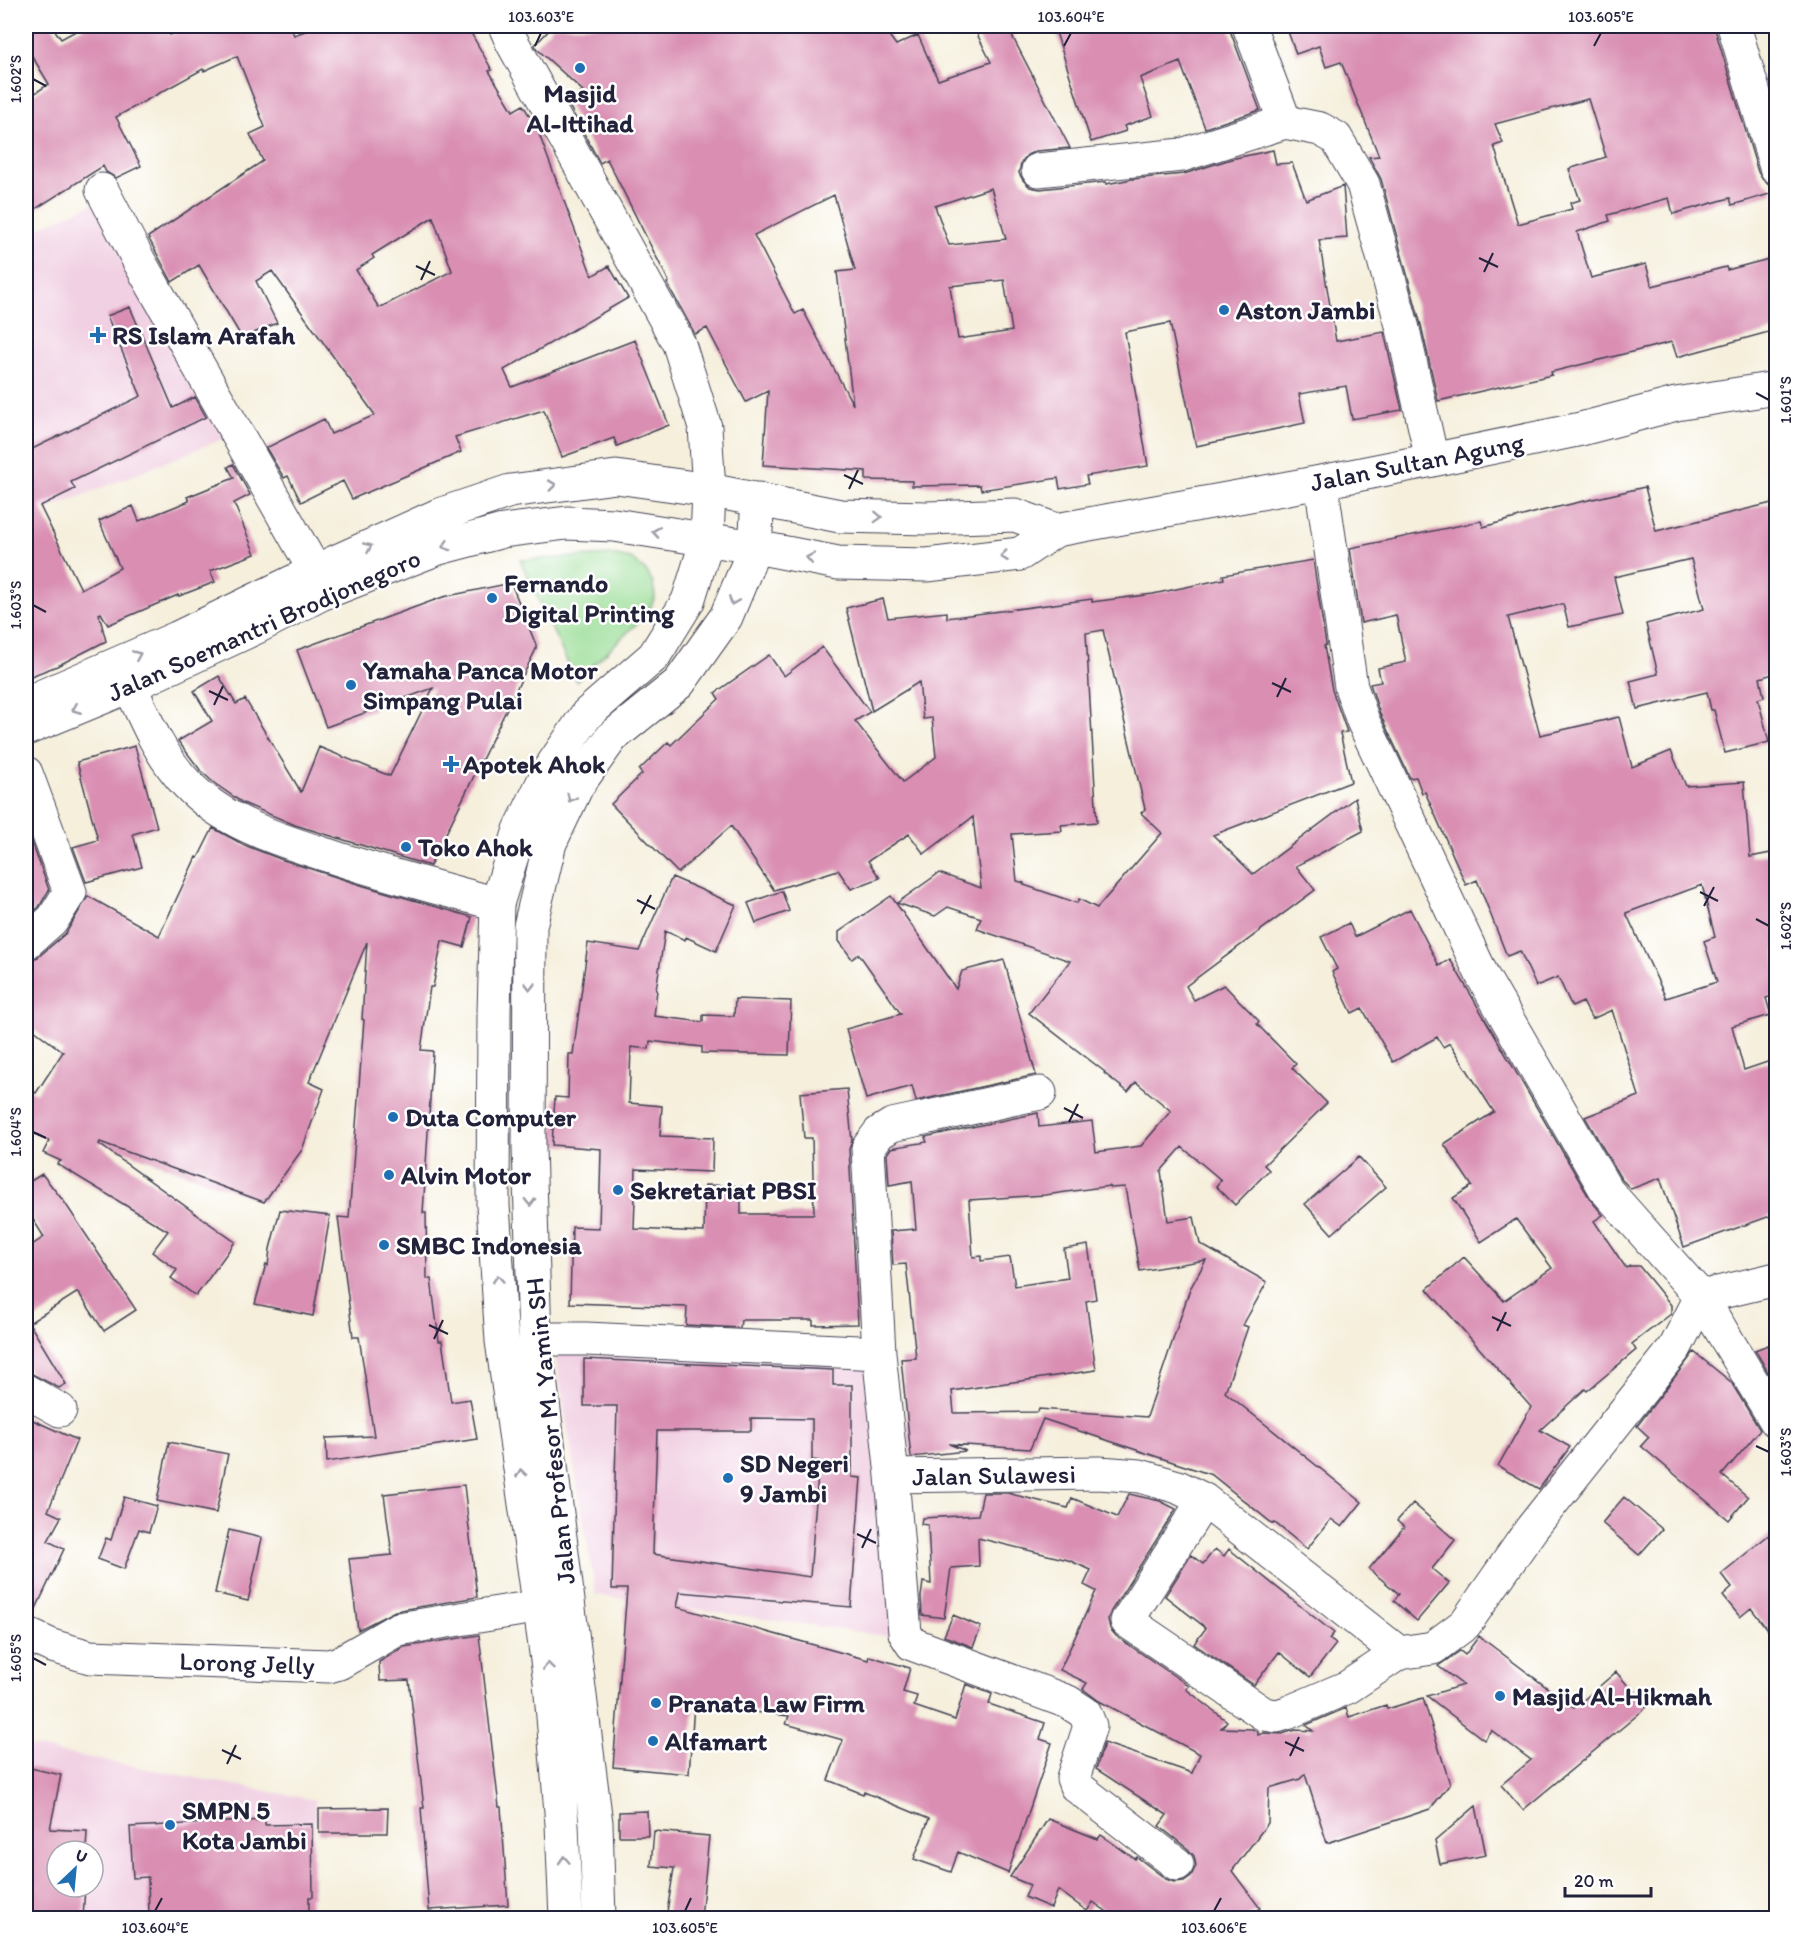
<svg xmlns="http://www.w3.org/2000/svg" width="1802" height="1944" font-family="Itim,sans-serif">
	<rect width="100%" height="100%" fill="#fff"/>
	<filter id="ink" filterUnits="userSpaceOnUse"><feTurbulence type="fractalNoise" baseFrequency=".0167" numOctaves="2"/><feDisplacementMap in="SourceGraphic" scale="12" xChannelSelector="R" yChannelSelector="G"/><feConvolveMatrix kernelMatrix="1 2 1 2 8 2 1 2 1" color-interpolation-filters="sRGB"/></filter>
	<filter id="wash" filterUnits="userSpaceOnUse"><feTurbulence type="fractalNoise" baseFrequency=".008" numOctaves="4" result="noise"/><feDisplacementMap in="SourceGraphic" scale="24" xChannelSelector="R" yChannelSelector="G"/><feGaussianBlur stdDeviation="1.35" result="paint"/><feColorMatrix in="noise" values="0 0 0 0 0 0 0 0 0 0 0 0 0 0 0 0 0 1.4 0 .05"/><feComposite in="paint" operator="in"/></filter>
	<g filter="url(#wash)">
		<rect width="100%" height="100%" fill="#f5efdc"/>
		<path fill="#f1d0e3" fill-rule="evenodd" d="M95,203l135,233 -204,82v-285z
			M555,1354l314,7 24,276 -297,-42z
			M26,1746l289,54 -4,118h-285zM57,1851h36v36h-36z"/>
		<path fill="#99dd95" stroke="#5e8068" stroke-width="1.5" d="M611,555l20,4 16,13 6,11 2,14 -7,16 -72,68 -56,-121z"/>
		<g id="blocks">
			<path fill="#d98eb2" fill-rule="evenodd" d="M34,26h18l9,13 24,-13h80l5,9 20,-9h100l4,9 25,-9h148l25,44 -3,1 24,40 10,-6 13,21 56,150 17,-10 19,32 -124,72 8,17 123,-47 34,85 -52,21 -3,-8 -52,19 -18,-47 -89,27 6,15 -109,47 -9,-18 -42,21 -13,-26 -4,2 -18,-30 58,-29 7,15 44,-19 -103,-144 -16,10 21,42 -35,15 -43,-73 -27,17 -24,-45 115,-76 -13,-27 15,-7 -28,-71 -33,15 -1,-2 -87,48 25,49 -25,12 -10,-6 -3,-6 -77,49v-116l23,-15 -23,-38v-15zM433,217l19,54 -73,37 -23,-38 18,-12 -2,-3z
				M553,26h329l14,19 22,-10 20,45 53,-18 -18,-36h34l63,122 -34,3 -9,4 -6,8 -2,10 4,7 7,7 10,2 66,-7v2l26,-5 52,-5 47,-15 42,-9 3,14 16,-1 14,37 37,-14 4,52 -28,2 17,101 48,-9 18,78 -50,9 -6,-33 -47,8 6,29 -109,23 -26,-123 -45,9 23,134 -62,10 2,8 -28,5 -2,-11 -77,12 -1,-5 -68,1v-5l-46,-1v-9l-103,-6 5,-74 -22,11 -39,-74 -12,6 -28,-51 2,-1 -62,-123 -7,4 -33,-61 16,-11 -46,-42 -2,-4zM991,188l15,51 -57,6 -14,-39zM834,195l21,75 -18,2 16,133 -50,-95 -8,4 -41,-79zM1004,280l8,51 -54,8 -8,-53z
				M1054,26h177v7l29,77 -55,18 -25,-66 -40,16 13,38 -29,10 2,5 -35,11z
				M1286,26h428l44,146 5,8 7,5 3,8 -41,12 -2,-7 -57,16 -4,-16 -61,17 2,6 -33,11 14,46 55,-14 6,22 74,-19 1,3 49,-13v73l-99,27 -5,-15 -121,30 1,3 -114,26 -17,-76 -40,-146 -12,-22 10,-1 -38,-94 -15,5 -7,-21 -23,8zM1588,99l18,58 -37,12 11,31 -10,3 2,6 -54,15 -24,-78 9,-3 -8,-19z
				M130,307l43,101 22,-11 11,20 -135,65 4,7 -35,17 41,83 39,-21 -21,-47 34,-15 6,15 50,-20 -2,-4 47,-19 -6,-11 5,-3 17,31 -16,8 21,51 -45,17 5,11 -36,14 -1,-1 -70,30 -7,-12 -2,1 7,27 -49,25 -31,12v-226l115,-56 -34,-80z
				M1645,487l11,44 120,-29v171l-16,5 4,19 -6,2 11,43 -44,11 -11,-43h-3l-4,-18 -70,17 -7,-28 28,-7 -12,-50 58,-15 -13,-50 -77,18 9,38 -54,12 -6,-23 -55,13 32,118 79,-18 13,50 39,-16 15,35 58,-4 6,75 26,-5v143l-10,3 5,17 -39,11 12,44 32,-11v155l-92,33 -24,-69 -29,11 -10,-10 -36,-62 54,-21 -27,-86 -20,9 -9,-17 -11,5 -14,-30 -22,9 -16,-35 -13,5 -30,-76 -11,5 -41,-93 -3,1 -6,-16 -6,1 -30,-64 -10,-30 11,-2 -3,-14 28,-6 -10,-47 -35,8 -11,-75 131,-27 2,6 58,-16zM1702,885l13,52 -11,4 13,41 -51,16 -40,-85z
				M1313,560l13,85 -2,1 8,44 15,42 -7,1 11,49 -138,53 40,39 102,-76 8,33 -67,35 19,24 -129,96 8,14 30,-15 35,36 -2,3 39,40 -4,4 35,35 -63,62 5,5 -34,35 -19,-19 5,-6 -39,-33 -21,24 7,50 26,-4 6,27 67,38 -24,43 5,2 -23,65 137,110 -20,25 -11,-8 -24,30 -32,-26 -2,1 -61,-49 -169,-56 -13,30 -81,-5 17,7 -55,6 -10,-98 15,-1 -10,-94 -13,1 -2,-34 25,-2 -4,-48 -23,4 -2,-31 4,-6 36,-6 -2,-5 113,-24 1,14 53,-6 4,31 45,-6 30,-35 -35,-29 -8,10 -24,-19 1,-1 -76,-59 41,-52 -93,-32 4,-11 -33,-11 -13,9 -38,-13 42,-30 42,15 -8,-71 -49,37 -15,-20 -41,27 12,17 -29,11 -13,-19 -64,20 -43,-64 -53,47 -67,-69 31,-30 -3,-4 29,-28 3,3 48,-46 -4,-6 54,-38 15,21 38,-29 48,65 -15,9 48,61 33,-25 -4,-39 -9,1 -4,-37 -47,29 -26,-103 37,-9 5,19 59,-6v6l145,-19v3l61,-8 71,-15 -1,-4zM1103,630l42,179 -4,4 21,20 -65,75 -18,-9 -2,4 -53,-18v-2l-7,-2 -5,-47 50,-3 -1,-6 36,-3 -11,-189zM1109,1186l1,2 15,-1 15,84 66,-11 -16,29 -43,128 -108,-8 -1,3 -84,1 -2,-22 144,-21 -10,-69 10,-2 -8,-54 -24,4 4,29 -53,8 -5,-29 -29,4v-5l-8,1 -4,-57 76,-5z
				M511,583l25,62v4l-106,217 -135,-41 -52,-22 -29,-20 -13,-12 -23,-30 34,-20 -18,-30 25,-15 17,28 9,-5 56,93 18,-45 71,29 43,-88 -107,39 -29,-77 146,-53z
				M135,746l22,81 -24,7 9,33 -56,15 -13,-35 25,-7 -21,-78z
				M26,826l23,64 -10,17 -13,11z
				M213,828l31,17 39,15 81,26 108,31 -8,30 -22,-6 -9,46h-3l-9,63 12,1 -10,162h3l1,66h4l8,62h3l9,61 19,-3 7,40 -150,23 -1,-24 48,-2 -15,-99h-6l-15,-120 11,1 15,-198 -2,-1 5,-77 -58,140 15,7 -22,61 -38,52 -164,-60 -1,2 136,98 -39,54 -25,-18 6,-8 -25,-18 16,-21 -111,-67 4,-3 -18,-8 6,-12 -23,-12v-41l10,5 27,-41 -37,-28v-63l12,-4 28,-24 22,-37 71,40 37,-79 2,1z
				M672,877l64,28 -20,46 -30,-14 -1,3 -20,-9 -9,59h1l-3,26 49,6v-7l31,1 1,-17 56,2 -2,54 -87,-2v-6l-52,-6 -1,8 -18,-2 -2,56 33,3 -2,30 53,2 -1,34 -76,-3 -2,60 70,3 1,-47 36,1v28h73l-2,-76h-8l-4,-45 47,-4 5,52 -3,8 9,175 -45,1v-5h-72l-1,8 -54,-3 1,-18 -117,-4 2,-76 27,1 2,-79 -49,-4 3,-48 13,1 1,-44h4l15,-111 51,8z
				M782,891l7,20 -33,12 -8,-20z
				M891,896l65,93 6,-18 42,-11 32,115 -120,26 -4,-15 -46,13 -20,-70 55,-15 -42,-60 -7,5 -13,-18v-9z
				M1410,909l29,57 11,-7 140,240 13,16 -9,6 32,47 4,-2h9l32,39v9l-39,30 4,6 -49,41 -2,-2 -45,41 30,17 -31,42 -41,-23 33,-59 -104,-118 37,-32 40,44 48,-33 -36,-49 -35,23 -28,-44 19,-12 -28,-42 50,-32 -44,-69 -7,4 -6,-10 -44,25 -31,-54 -10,5 -20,-41 5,-3 -16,-32 28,-14 6,14z
				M1359,1157l27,30 -54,47 -27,-30z
				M42,1174l23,29 71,107 -32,21 -26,-39 -49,31 37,61 -7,4 -29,-15 -4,-8v-116l18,-12 -18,-29v-24z
				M280,1210l50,6 -17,100 -58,-12 11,-40 2,2 2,-17z
				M1776,1342v44l-21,-36z
				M1694,1352l37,30 29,48 -38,45 26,22 -19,23 -88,-74 8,-9 -12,-11z
				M584,1359l249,11v15h19v92l9,1 -10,129 -171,-15 -3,15 191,53 1,-4 41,12 -7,24 14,4 -3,10 41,14 11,-36 26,10 -3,10 56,19 -5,16 12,4 -44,130 -50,-21 -7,20 -37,-13 15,-40 -65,-27 -1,2 -35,-14 15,-40 -57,-16 3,-8 -95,-11 -5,69 -76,-7 14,-178h-15l5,-183h-33zM751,1418l61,1v41l7,1 -9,116 -157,-23 4,-123h94z
				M26,1417l51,23 -29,71 13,6 -13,24 16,8 -32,68 -6,-2z
				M169,1442l59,12 -12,59 -59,-12z
				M464,1485l13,112 -82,14 -37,19 -9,-71 43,-4 -8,-61z
				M983,1493h24l61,15 4,-10 45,19 12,-23 31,7 16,8 -65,102 -3,8 2,10 6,7 73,50 -3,3 41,32 -6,7 31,1 6,3v3l6,-2 18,1 13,-4 18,1 -7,-6 40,-17 3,9 37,-12 1,4 36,-11 27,86 -20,25 -103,34 -22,-69 -5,5 -31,9 -1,35 -36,48 28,37 -14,10h-130l-23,-16 -6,9 -29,-21 -7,18 -26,-11 5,-12 -20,-8 38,-58 50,20 3,-4 34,24 2,-2 29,22 8,3 10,-1 7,-5 5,-10 -2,-10 -6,-7 -29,-23 8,-11 -71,-46 8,-26 88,30 8,-19 -101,-53 -16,-12 4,-6 -27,-13 36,-79 -12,-6 7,-15 -23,-10 -90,-22 1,28 -28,2 -7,50 -22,-3 -1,-18 2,-15 8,2 -3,-59 -7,-1 1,-6 56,-3z
				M124,1497l33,9 -8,26 -10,-3 -15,40 -26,-10 8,-21 5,2z
				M1624,1497l38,32 -23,26 -37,-32z
				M1413,1503l42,37 -23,29 17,14 -32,38 -23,-20 5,-7 -30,-25 35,-42 -7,-6z
				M1776,1529v112l-25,-33 -11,9 -17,-21 9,-8 -11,-14z
				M229,1530l33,8 -14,63 -33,-8z
				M1215,1549l9,7 5,-7 105,84 -5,6 7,5 -26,33 -31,-25 -25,33 -60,-41 12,-16 -41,-32 26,-41 12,9z
				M953,1615l28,12 -8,20 -29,-11z
				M479,1635l20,172h2l7,98 -79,5 -8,-102h3l-15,-128 -29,1 -1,-19 25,-15z
				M1479,1636l95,72 42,-36 31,35 -124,103 -22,-25 30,-25 -40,-30 -7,10 -57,-44 36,-11 -25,-19 22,-15 5,4z
				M26,1767l35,8 -11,54 37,2 -1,20h-29v36h28l-2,31h-57z
				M1476,1806l10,49 -46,9 -5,-23z
				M388,1808l-1,25h-68v-24z
				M647,1811l1,25h-29v-24z
				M265,1820v5l47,-1 1,73h-4v21h-160l-1,-41 -15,1 -3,-51z
				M654,1831l55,5 -8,82h-35l8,-50 -23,-2z"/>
		</g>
	</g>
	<g filter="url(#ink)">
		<use href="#blocks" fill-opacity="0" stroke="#424153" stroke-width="1.5"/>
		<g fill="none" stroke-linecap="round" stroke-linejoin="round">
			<g stroke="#424153" stroke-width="35">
				<path id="minor" d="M505,26l7,16 167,302 26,83 4,63
					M1249,26l36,96 35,7 16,9 27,46 40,145 29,131
					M1734,26l42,141
					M1038,170l144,-15 103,-33
					M102,190l37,71 176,310
					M1321,482l30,205 12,34 120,256 123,213 95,107 75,124
					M130,686c17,37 29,68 57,98 37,39 90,55 140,71 56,19 113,33 170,49
					M26,773l44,119 -17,27 -27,24
					M1040,1093l-148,32 -13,8 -11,15 11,205 13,123 13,157 7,11 156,58 17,11 5,13 -17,52 3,8 101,78
					M535,1339h51l293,14
					M26,1391l34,19
					M892,1476l207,-3 41,3 38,11 26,13 195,153
					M1204,1500l-77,121 137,93 13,2 10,-3 61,-26 51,-34 34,-5 32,-24 67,-96 143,-180 26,-51 75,-18
					M26,1634l26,12 38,11 239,9 10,-3 59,-34 143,-23"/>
			</g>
			<g stroke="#424153" stroke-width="35">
				<path id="major" d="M26,703l151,-65 138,-67 124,-56 71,-24 106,-14 93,13
					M26,729l104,-43 127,-59 64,-33 118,-46 64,-17 64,-8 47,2 141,22"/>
			</g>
			<g stroke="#424153" stroke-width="35">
				<path id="highway" d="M755,547l83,16 89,2 93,-11 36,-24 265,-48 111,-22 149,-31 95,-25 100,-16
					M566,1918l-4,-94 -12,-143 -48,-340 -9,-136 1,-193 3,-108 23,-74 29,-60 38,-56 67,-58 34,-55 19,-61 2,-50 131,26 87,2 88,-3 41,15
					M599,1918l-3,-95 -61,-484 -6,-192 1,-221 20,-83 27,-57 35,-49 67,-54 47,-66 29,-70 3,-48"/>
			</g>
			<use href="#minor" stroke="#fff" stroke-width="33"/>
			<use href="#major" stroke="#fff" stroke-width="33"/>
			<use href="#highway" stroke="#fff" stroke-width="33"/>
		</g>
		<defs><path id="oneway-chevron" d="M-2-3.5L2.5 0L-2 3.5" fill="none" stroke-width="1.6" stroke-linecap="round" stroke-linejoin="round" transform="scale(1.5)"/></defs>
		<g stroke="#9c9ca7">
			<use href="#oneway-chevron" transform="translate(552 485) rotate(-7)"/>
			<use href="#oneway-chevron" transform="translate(878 517) rotate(2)"/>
			<use href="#oneway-chevron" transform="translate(656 532) rotate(-171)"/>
			<use href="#oneway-chevron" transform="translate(446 546) rotate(164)"/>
			<use href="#oneway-chevron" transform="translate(368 547) rotate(-24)"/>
			<use href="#oneway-chevron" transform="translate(1004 556) rotate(173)"/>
			<use href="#oneway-chevron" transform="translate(810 558) rotate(-169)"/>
			<use href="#oneway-chevron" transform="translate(733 601) rotate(112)"/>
			<use href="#oneway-chevron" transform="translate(137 655) rotate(-23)"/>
			<use href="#oneway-chevron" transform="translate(76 709) rotate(158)"/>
			<use href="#oneway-chevron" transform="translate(571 798) rotate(115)"/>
			<use href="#oneway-chevron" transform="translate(530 986) rotate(90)"/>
			<use href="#oneway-chevron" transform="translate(530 1202) rotate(89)"/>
			<use href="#oneway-chevron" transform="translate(498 1279) rotate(-94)"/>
			<use href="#oneway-chevron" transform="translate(521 1473) rotate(-98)"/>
			<use href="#oneway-chevron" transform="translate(548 1666) rotate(-97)"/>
			<use href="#oneway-chevron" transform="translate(564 1860) rotate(-93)"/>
		</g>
	</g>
	<path fill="none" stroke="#22223b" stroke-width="2" d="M535,46l6,-13M1064,46l7,-13M1594,46l7,-13M33,79l13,7M1479,258l19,9M416,266l19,9M1484,272l9,-19M421,280l9,-19M1756,393l13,7M844,475l19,9M849,489l9,-19M33,605l13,7M1272,683l19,9M209,691l19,9M1277,697l9,-19M214,705l9,-19M1700,892l18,9M637,900l18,9M1704,906l10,-19M641,914l10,-19M1756,919l13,7M1064,1108l19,10M1069,1122l9,-18M33,1132l13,6M1492,1317l19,9M429,1325l19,9M1497,1331l9,-19M434,1339l9,-19M1756,1446l13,6M857,1534l19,9M862,1548l9,-19M33,1658l13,7M1285,1742l19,9M222,1750l19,9M1290,1756l9,-19M227,1764l9,-19M155,1911l7,-13M685,1911l6,-13M1214,1911l7,-13"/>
	<g fill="#1f6fb2" stroke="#fff" stroke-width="2">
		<circle cx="580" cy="68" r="6"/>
		<circle cx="1224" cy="310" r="6"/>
		<path d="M95 326h6v6h6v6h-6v6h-6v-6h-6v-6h6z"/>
		<circle cx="492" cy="598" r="6"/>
		<circle cx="351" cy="685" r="6"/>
		<path d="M448 755h6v6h6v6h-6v6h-6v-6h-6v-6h6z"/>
		<circle cx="406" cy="847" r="6"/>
		<circle cx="393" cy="1117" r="6"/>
		<circle cx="389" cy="1175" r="6"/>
		<circle cx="618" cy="1190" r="6"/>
		<circle cx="384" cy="1245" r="6"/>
		<circle cx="728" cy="1478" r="6"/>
		<circle cx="1500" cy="1696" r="6"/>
		<circle cx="656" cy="1703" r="6"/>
		<circle cx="653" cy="1741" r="6"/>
		<circle cx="170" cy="1825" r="6"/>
	</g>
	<g text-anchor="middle" stroke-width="5" stroke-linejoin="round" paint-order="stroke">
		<g font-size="26" font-weight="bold" fill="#22223b" stroke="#fff" text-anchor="start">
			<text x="580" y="102" text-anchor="middle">Masjid<tspan x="580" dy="30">Al-Ittihad</tspan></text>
			<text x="1236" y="319">Aston Jambi</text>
			<text x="112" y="344">RS Islam Arafah</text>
			<text x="504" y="592">Fernando<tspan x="504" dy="30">Digital Printing</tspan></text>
			<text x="363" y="679">Yamaha Panca Motor<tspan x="363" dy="30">Simpang Pulai</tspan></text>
			<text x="463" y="773">Apotek Ahok</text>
			<text x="418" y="856">Toko Ahok</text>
			<text x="405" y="1126">Duta Computer</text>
			<text x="401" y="1184">Alvin Motor</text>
			<text x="630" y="1199">Sekretariat PBSI</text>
			<text x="396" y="1254">SMBC Indonesia</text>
			<text x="740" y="1472">SD Negeri<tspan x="740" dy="30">9 Jambi</tspan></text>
			<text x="1512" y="1705">Masjid Al-Hikmah</text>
			<text x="668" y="1712">Pranata Law Firm</text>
			<text x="665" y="1750">Alfamart</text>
			<text x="182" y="1819">SMPN 5<tspan x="182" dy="30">Kota Jambi</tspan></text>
		</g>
		<g font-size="26" fill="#22223b" stroke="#fff">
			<text transform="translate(1417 462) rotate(-11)" y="9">Jalan Sultan Agung</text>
			<text transform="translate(264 625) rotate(-24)" y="9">Jalan Soemantri Brodjonegoro</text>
			<text transform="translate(550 1431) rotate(-96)" y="9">Jalan Profesor M. Yamin SH</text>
			<text transform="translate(994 1475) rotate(-1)" y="9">Jalan Sulawesi</text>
			<text transform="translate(247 1663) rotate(2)" y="9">Lorong Jelly</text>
		</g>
	</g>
	<rect width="1802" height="1944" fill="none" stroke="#fff" stroke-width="66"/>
	<g transform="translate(75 1869) rotate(26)"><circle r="28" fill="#ffffff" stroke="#a7a7b1" stroke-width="1.5"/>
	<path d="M0-4.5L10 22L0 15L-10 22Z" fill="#1f6fb2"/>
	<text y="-9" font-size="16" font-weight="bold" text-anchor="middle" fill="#22223b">U</text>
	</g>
	<path d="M1565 1887v9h86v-9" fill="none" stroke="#22223b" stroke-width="3"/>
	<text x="1574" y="1887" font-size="18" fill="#22223b" stroke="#ffffff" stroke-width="4.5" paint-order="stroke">20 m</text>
	<rect x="33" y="33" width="1736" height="1878" fill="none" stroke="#22223b" stroke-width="2"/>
	<g font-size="15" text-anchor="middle" fill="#22223b">
		<text x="541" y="22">103.603°E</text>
		<text x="1071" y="22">103.604°E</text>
		<text x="1601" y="22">103.605°E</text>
		<text transform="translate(16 79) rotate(-90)" y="5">1.602°S</text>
		<text transform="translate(1786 400) rotate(-90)" y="5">1.601°S</text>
		<text transform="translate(16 605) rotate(-90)" y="5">1.603°S</text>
		<text transform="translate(1786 926) rotate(-90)" y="5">1.602°S</text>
		<text transform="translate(16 1132) rotate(-90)" y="5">1.604°S</text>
		<text transform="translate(1786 1452) rotate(-90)" y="5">1.603°S</text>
		<text transform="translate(16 1658) rotate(-90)" y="5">1.605°S</text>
		<text x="155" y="1933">103.604°E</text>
		<text x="685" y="1933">103.605°E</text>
		<text x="1214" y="1933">103.606°E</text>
	</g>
</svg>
